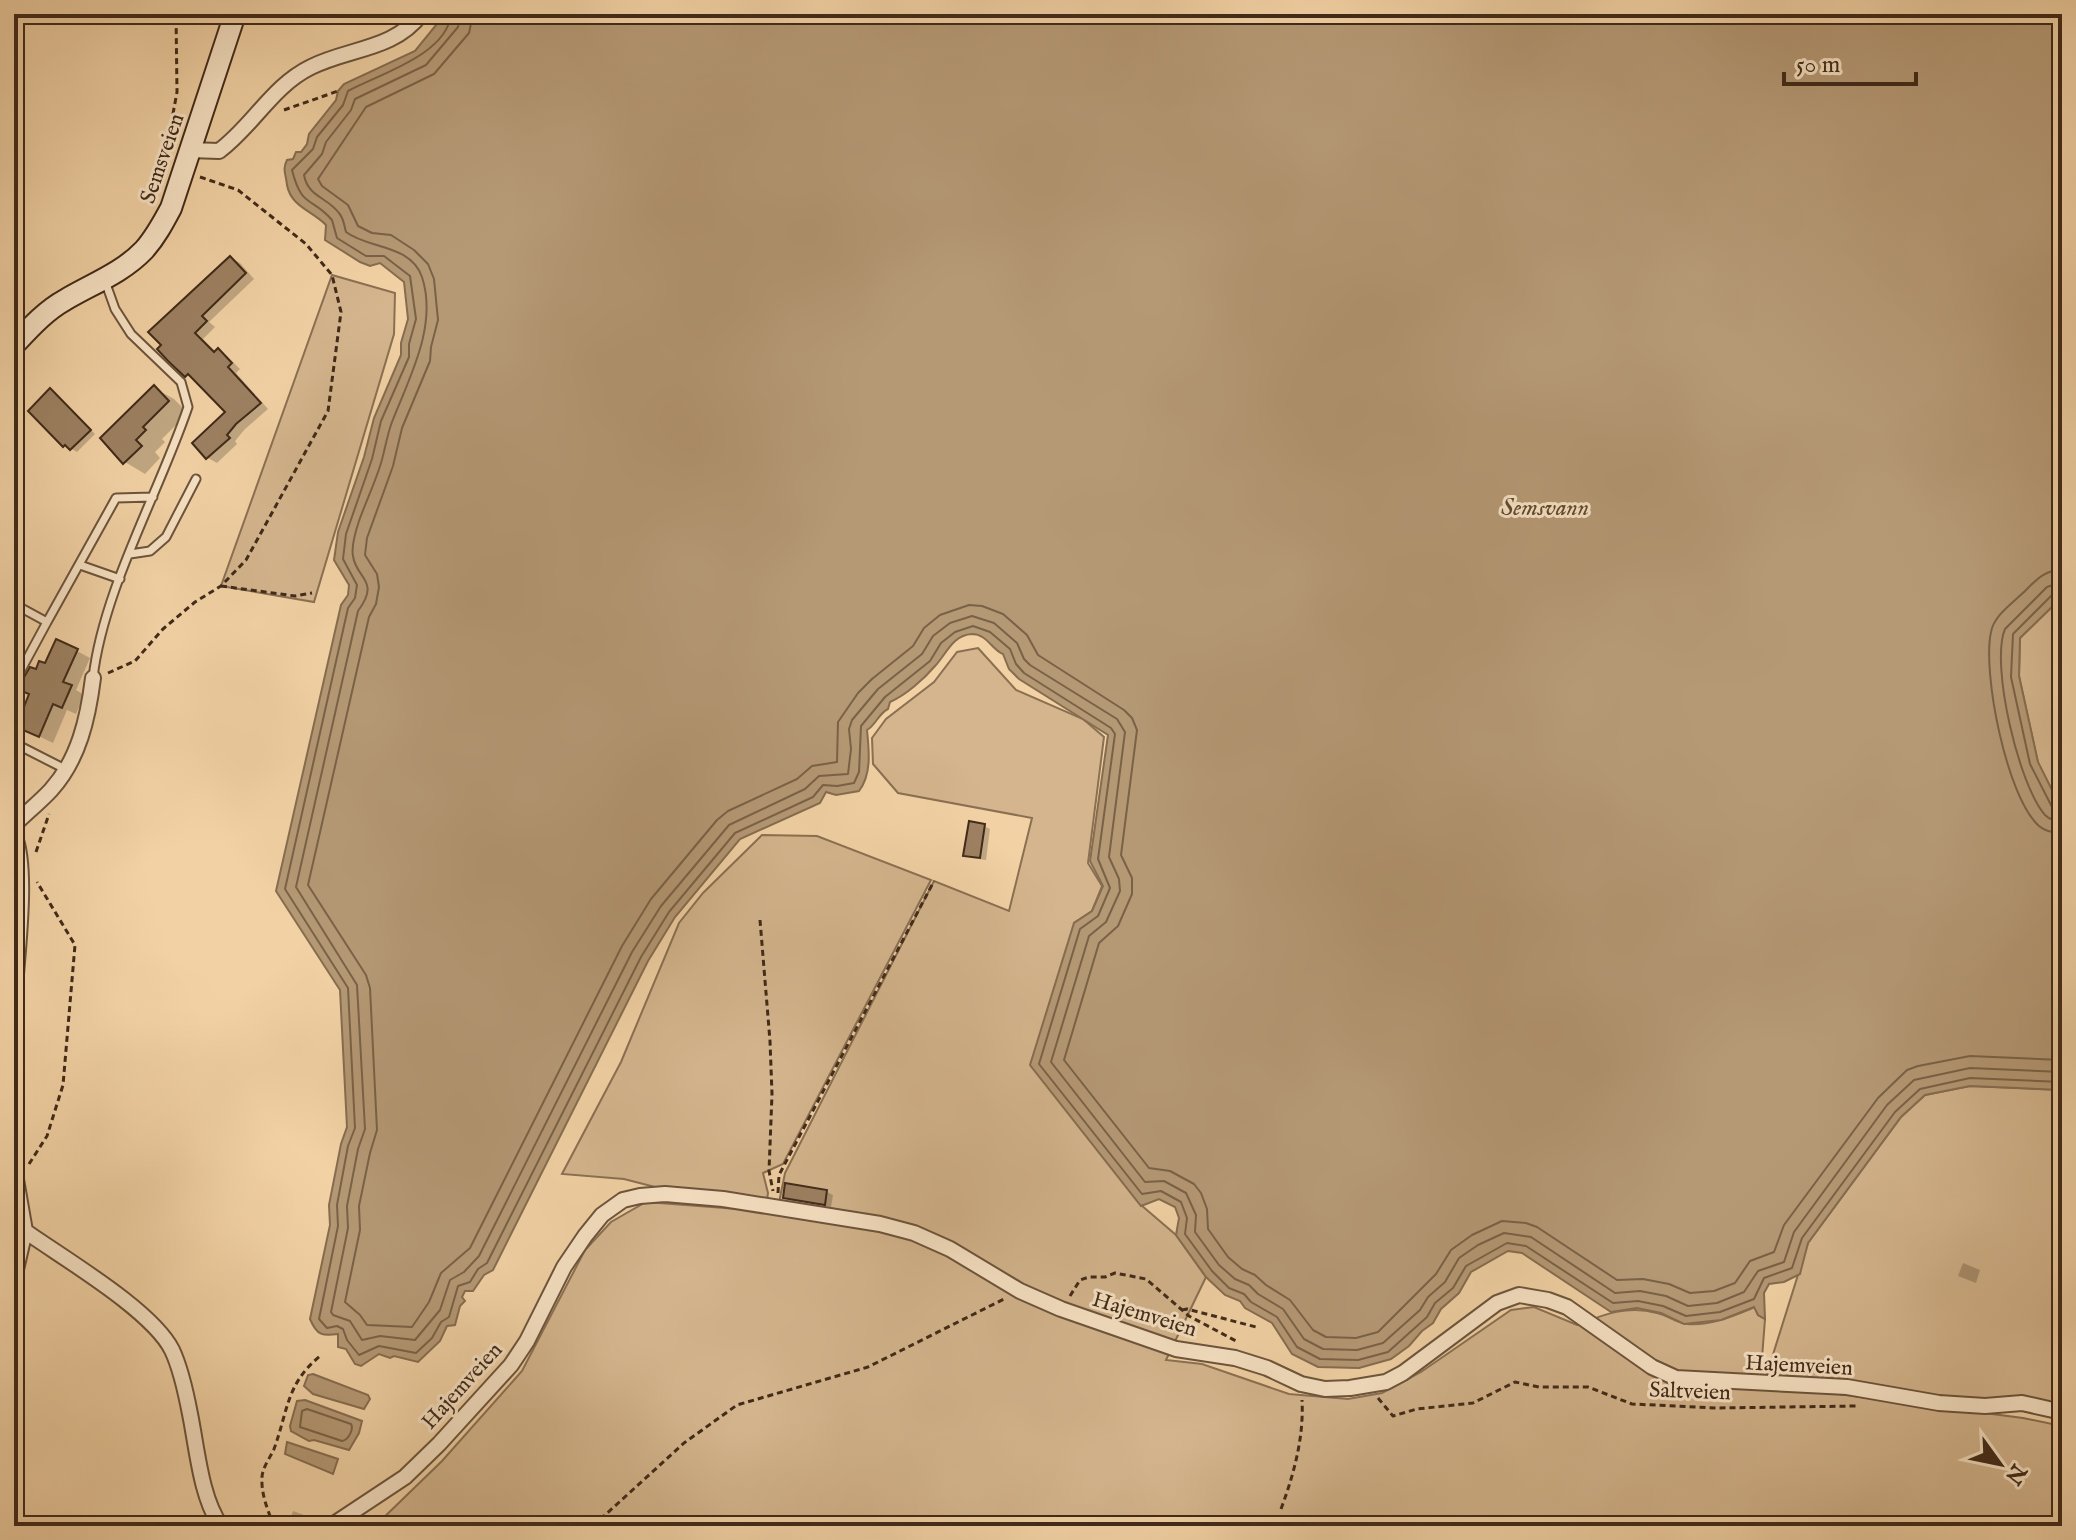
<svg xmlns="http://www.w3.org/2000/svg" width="2076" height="1540" font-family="'IM FELL English',serif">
	<rect width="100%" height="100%" fill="#f2d2a5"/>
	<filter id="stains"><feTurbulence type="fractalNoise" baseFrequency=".0025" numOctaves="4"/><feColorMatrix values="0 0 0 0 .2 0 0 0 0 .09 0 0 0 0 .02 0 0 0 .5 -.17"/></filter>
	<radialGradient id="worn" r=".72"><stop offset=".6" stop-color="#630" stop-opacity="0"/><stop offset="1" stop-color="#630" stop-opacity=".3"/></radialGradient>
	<path fill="#d4b58d" stroke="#8a7053" stroke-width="2" d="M332,275l63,18 -1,41 -80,268 -93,-16z
		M2062,597v213l-24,-47 -19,-87 1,-38z
		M978,648l38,42 67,29 21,18 -16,126 14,23 -10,25 -18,12 67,282 35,30 30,42 -40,83 36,4 87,30 59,5 34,-6 39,-21 90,-62 23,-3 43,18c28,-11 51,-20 80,-12 10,2 20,10 30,11 24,2 46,-8 68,-17l3,8 7,4 -5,65 263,34 39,8v100h-1687l67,-65 80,-90 63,-121 26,-28 35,-20 131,10 8,-39 149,-292 75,30 23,-93 -134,-25 -25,-29 -1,-26 14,-19 48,-37 23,-30z
		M762,835l55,1 114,44 -148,284 -20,9 5,20 -1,7 -112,-13 -31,-8 -62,-5 59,-112 58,-139 24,-30z
		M1970,1086l92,4v317l-297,-27 43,-137 93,-126 24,-22z"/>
	<path fill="#b59975" stroke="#866d50" stroke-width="2" d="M445,14h1617v583l-42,41 -1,38 19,86 24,48v280l-92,-4 -45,9 -24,22 -93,126 -8,31 -16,8 -15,2 -5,9 1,26 -7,-4 -4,-8 -33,13 -37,4 -23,-11 -24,-5 -26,4 -89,-59 -14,-2 -37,21 -12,21 -18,16 -8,14 -11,8 -13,15 -18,13 -32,9 -41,-1 -26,-13 -20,-31 -27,-15 -5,-7 -15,-6 -19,-18 -30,-42 3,-17 -4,-11 -16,-8 -18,7 -111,-141 44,-142 18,-12 11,-25 -13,-25 18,-126 -89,-56 -10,-10 -6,-15c-11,-4 -16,-20 -31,-20 -20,1 -26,21 -37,32 -11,13 -29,29 -45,36l-2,7c-10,5 -12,16 -21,21 2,20 5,44 -8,61l-23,4 -10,-3 -6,11 -80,36 -65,78 -27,44 -155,309 -9,5 -11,16h-8l-3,6 3,4 -5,5 -5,19 -8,1 -7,15 -22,21 -24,-6 -4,2 -11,-4 -18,12 -6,-2 -9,-15 -8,-2v-13c-15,2 -21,2 -28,-15l20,-94 -1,-20 12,-61 6,-17 -7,-137 -64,-99 65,-286 7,-10 1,-10 -15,-25 4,-28 26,-75 10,-39 27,-63v-12l7,-24 -4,-37 -24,-19 -10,3 -10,-4 -35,-22 1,-15c-13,-14 -35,-18 -39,-40 -1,-11 -5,-15 0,-25l6,-1 3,-7h5l6,-8 2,-10 27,-34 2,-9 6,-7 71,-33z
		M313,1374l55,21 2,4 -6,10 -51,-15 -9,-8 4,-11z
		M305,1400l57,21 -3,12 -10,17 -35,-10 -5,1 -18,-10 -1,-5 7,-25z
		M287,1442l51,17 -5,15 -48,-20z"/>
	<path fill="#0003" d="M231,258l9,5 14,16 -45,43 6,5 -12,12 13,13 2,-2 9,6 13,13 -4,4 32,36 -23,20 -10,12 2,3 -20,19 -9,-5 -13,-14 33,-32 -68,-63z
		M154,388l20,11 14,14 -26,26 3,3 -10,10 5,6 -15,16 -20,-12z
		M51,391l44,43 -18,18 -12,-7z
		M77,651l13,7 -14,32 8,5 -8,19 -9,-4 -14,33 -35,-17 19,-54z
		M984,826l6,3 -4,31 -15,-2 -6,-3z
		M787,1185l40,7 6,3 -2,12 -40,-6 -6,-4z
		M1963,1263l17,7 -4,13 -18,-7z
		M293,1511l14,5 -4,10 -14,-3z"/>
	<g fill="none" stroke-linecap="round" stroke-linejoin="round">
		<path stroke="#7a6247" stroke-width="2" d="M451,14c-4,41 -72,60 -103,77l-5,14 -26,32 -4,12 -21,21c10,39 19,26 40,50l5,18 29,18h18l26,20 6,43 -7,25v13l-28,64 -9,38 -26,75 -3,25 14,26 -2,13 -7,10 -63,281 63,99 7,140 -7,18 -11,59 1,21 -19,93 8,9 10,-2 6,3 4,11 12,15 20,-9 37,7 16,-15 9,-16 8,-5 9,-31 12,-4 8,-13 9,-6 154,-306 28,-45 66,-79 78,-36 10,-12 14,1 17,-3 5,-11 2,-46 24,-29 45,-36 11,-18 14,-11 18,-6 17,6 20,17 6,15 8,9 87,55 4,6 -17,125 12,29 -12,28 -18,13 -41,135 103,130 19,-3 20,11 6,16 -2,16 27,37 17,17 15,6 7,8 26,15 20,30 23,12 38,1 30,-8 39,-35 8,-14 18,-15 13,-22 41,-23 19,3 87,57 25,-2 25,5 23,10 34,-4 34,-13 10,-21 28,-10 10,-30 93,-126 25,-23 50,-11 92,4
			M461,14l-3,13 -32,38 -71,34 -4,11 -25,32 -4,12 -18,21c4,22 23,22 35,38 5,6 5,12 7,19 22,17 65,12 76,45 16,49 -13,101 -30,145 -5,13 -7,28 -11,41 -6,20 -15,38 -22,58 -3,9 -8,25 -6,35 3,23 28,24 5,55l-62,276 61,98 8,144 -7,20 -11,57 1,22 -17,84 2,3 17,6 12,19 18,-4 35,4 25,-30 10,-30 14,-8 15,-16 153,-304 29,-46 68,-81 76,-36 14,-13 29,-2 3,-25 -2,-20 3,-9 26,-31 44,-35 11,-18 17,-13 22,-7 22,7 23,20 7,16 6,6 87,54 8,13 -16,125 10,22 1,12 -14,31 -17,14 -38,126 94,120 19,-1 22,12 10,22 -1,17 24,33 16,14 14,6 9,9 25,15 21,30 19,10 34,1 26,-7 37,-33 8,-13 17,-15 14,-24 19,-13 26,-12 27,4 84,56 25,-2 26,5 22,10 29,-3 27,-11 14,-21 26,-9 10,-30 93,-127 27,-25 56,-12 92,4
			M473,14l-4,19 -35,41 -68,33 -48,72 4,7 26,19 10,21 14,7 19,2 23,15 14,14 6,15 4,41 -7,27 -1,14 -28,67 -9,38 -26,72 -2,17 12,19 2,13 -3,17 -7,13 -61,268 58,90 4,13 7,142 -7,23 -11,53 1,24 -15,72 15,13 7,10 45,2 17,-25 12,-29 29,-25 152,-302 29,-47 66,-79 11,-9 69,-32 15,-13 25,-4 1,-40 20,-29 14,-14 41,-33 11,-18 16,-13 29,-10 13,1 21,8 24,21 11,20 86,55 8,8 5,12 -16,125 11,23v16l-14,32 -19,17 -35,117 85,108 21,3 24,13 7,9 6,16 1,20 20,28 14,12 13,6 11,10 24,15 23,30 13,7 30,1 22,-6 58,-58 15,-24 21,-15 30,-14 24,2 11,4 80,53 26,-1 26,5 21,9 24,-2 21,-8 15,-22 24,-9 10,-27 94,-127 29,-28 11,-4 52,-10 92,4
			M2062,570c-17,0 -25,9 -36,20 -12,12 -32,25 -35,42 -9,41 16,166 48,194 7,6 14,7 23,7
			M2062,582l-15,5 -42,42c-15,35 14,157 40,186 5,5 10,6 17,6
			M2062,592l-9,2 -40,40 -2,43 19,87 22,43 10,4
			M307,1409l44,15c3,6 -3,16 -9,17l-42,-14 2,-16z"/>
		<path stroke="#866d50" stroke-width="5" d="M355,1524l1,2"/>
	</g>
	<path fill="#9d8162" stroke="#402a19" stroke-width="2" d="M230,256l16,17 -44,43 5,5 -12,12 19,19 4,-4 14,15 -4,4 33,36 -25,21 -9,11 3,3 -24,21 -14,-16 33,-31 -37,-38 -3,3 -17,-16 -11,-12 4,-4 -13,-13z
		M154,385l15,16 -26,26 3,3 -10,10 6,6 -19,18 -23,-26z
		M50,388l41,42 -21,20 -5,-5 -2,2 -35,-36z
		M56,639l22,10 -15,33 9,3 -10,23 -9,-4 -14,33 -23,-10 13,-33 -12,-5 13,-22 6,2 3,-8 6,2z
		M969,821l16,3 -5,34 -17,-2z
		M785,1183l42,7 -2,15 -42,-7z"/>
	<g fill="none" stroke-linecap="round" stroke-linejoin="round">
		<g stroke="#6c543c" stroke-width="11">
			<path id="service" d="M130,554l20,-3 16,-14 30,-58
				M80,565l40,14
				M14,604l33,18 69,-124 37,-1
				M93,678c10,-88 66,-185 95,-271l-7,-25 -50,-48 -16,-25 -10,-28
				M14,683l33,-61
				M14,743l51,26"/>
		</g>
		<g stroke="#6c543c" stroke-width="18">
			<path id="minor" d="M190,150l29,1c34,-25 53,-65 92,-84 38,-19 83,-17 110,-53
				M14,825c12,-12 26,-23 37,-35 28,-31 37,-72 42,-112
				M14,835c15,34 2,126 0,166
				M14,1168l11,63 -11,47
				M25,1231c38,27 127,79 147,119 9,19 14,43 18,64 7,34 11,85 31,112
				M331,1526l74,-49 34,-33 72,-79 16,-24 37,-74 21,-31 17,-21 21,-15 17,-4 25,-2 58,5 157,25 34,9 36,16 70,42 41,18 115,40 59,9 32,10 34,16 24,5 25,-1 36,-6 17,-9 94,-70 22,-8 29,5 19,7 85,60 24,11 171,9 92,16 46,3 37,-3 40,9"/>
		</g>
		<g stroke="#402a19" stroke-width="24">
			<path id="secondary" d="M14,345c15,-16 31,-34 51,-45 27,-16 57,-27 79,-50 11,-12 19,-27 27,-42l64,-194"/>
		</g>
		<path stroke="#402a19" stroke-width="3" stroke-dasharray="6 4" stroke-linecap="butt" d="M284,110l54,-19
			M171,152l-4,-6 10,-54 -1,-78
			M221,586l74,10 17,-3
			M108,673l27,-12 28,-32 32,-27 26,-16 25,-26 82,-149 13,-99 -9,-37 -26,-31 -68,-54 -38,-13
			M36,852l13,-38
			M760,920l10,121 2,53 -3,77 4,20
			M29,1164l18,-28 16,-51 12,-140 -38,-63
			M778,1193l1,-18 155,-294
			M1070,1296l10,-16 9,-3h16l10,-4 31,6 43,37 47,25
			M1182,1310l5,-1 69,18
			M1378,1398l15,18 24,-7 56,-6 42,-21 24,5h49l44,17 84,4 140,-2
			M1281,1509c13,-35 23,-72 21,-109
			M274,1526c-6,-15 -13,-32 -12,-48 0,-10 8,-20 12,-29 14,-38 12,-65 46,-93
			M593,1526l91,-83 53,-38 131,-38 136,-68"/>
		<use href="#service" stroke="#f7e2c4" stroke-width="7"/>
		<use href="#minor" stroke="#f7e2c4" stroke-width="14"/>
		<use href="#secondary" stroke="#f7e2c4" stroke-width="20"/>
	</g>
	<g text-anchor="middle" stroke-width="6" stroke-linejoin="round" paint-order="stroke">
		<g font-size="22" fill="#402a19" stroke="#f7e2c4">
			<text transform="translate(161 158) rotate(-71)" y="8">Semsveien</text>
			<text transform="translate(1145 1313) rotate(17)" y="8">Hajemveien</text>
			<text transform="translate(1799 1364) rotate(3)" y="8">Hajemveien</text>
			<text transform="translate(461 1385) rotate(-48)" y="8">Hajemveien</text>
			<text transform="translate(1690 1390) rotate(2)" y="8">Saltveien</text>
		</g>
		<g font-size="24" font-style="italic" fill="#5d4630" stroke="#f7e2c4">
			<text x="1545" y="515">Semsvann</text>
		</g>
	</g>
	<rect width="2076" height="1540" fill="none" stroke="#f2d2a5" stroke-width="48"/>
	<rect x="16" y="16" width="2044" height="1508" fill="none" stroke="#402a19" stroke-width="4"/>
	<rect x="24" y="24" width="2028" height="1492" fill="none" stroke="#402a19" stroke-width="2"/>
	<g transform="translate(2000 1464) rotate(123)" stroke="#f7e2c4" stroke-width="6" paint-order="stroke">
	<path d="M0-6L14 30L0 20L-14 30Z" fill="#402a19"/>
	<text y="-12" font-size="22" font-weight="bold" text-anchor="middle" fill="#402a19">N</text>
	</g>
	<path d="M1784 72v12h132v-12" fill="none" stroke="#402a19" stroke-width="4"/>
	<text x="1796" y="72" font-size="24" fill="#402a19" stroke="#f7e2c4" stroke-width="6" paint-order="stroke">50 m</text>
	<rect width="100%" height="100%" filter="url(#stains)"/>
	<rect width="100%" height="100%" fill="url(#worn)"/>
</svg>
